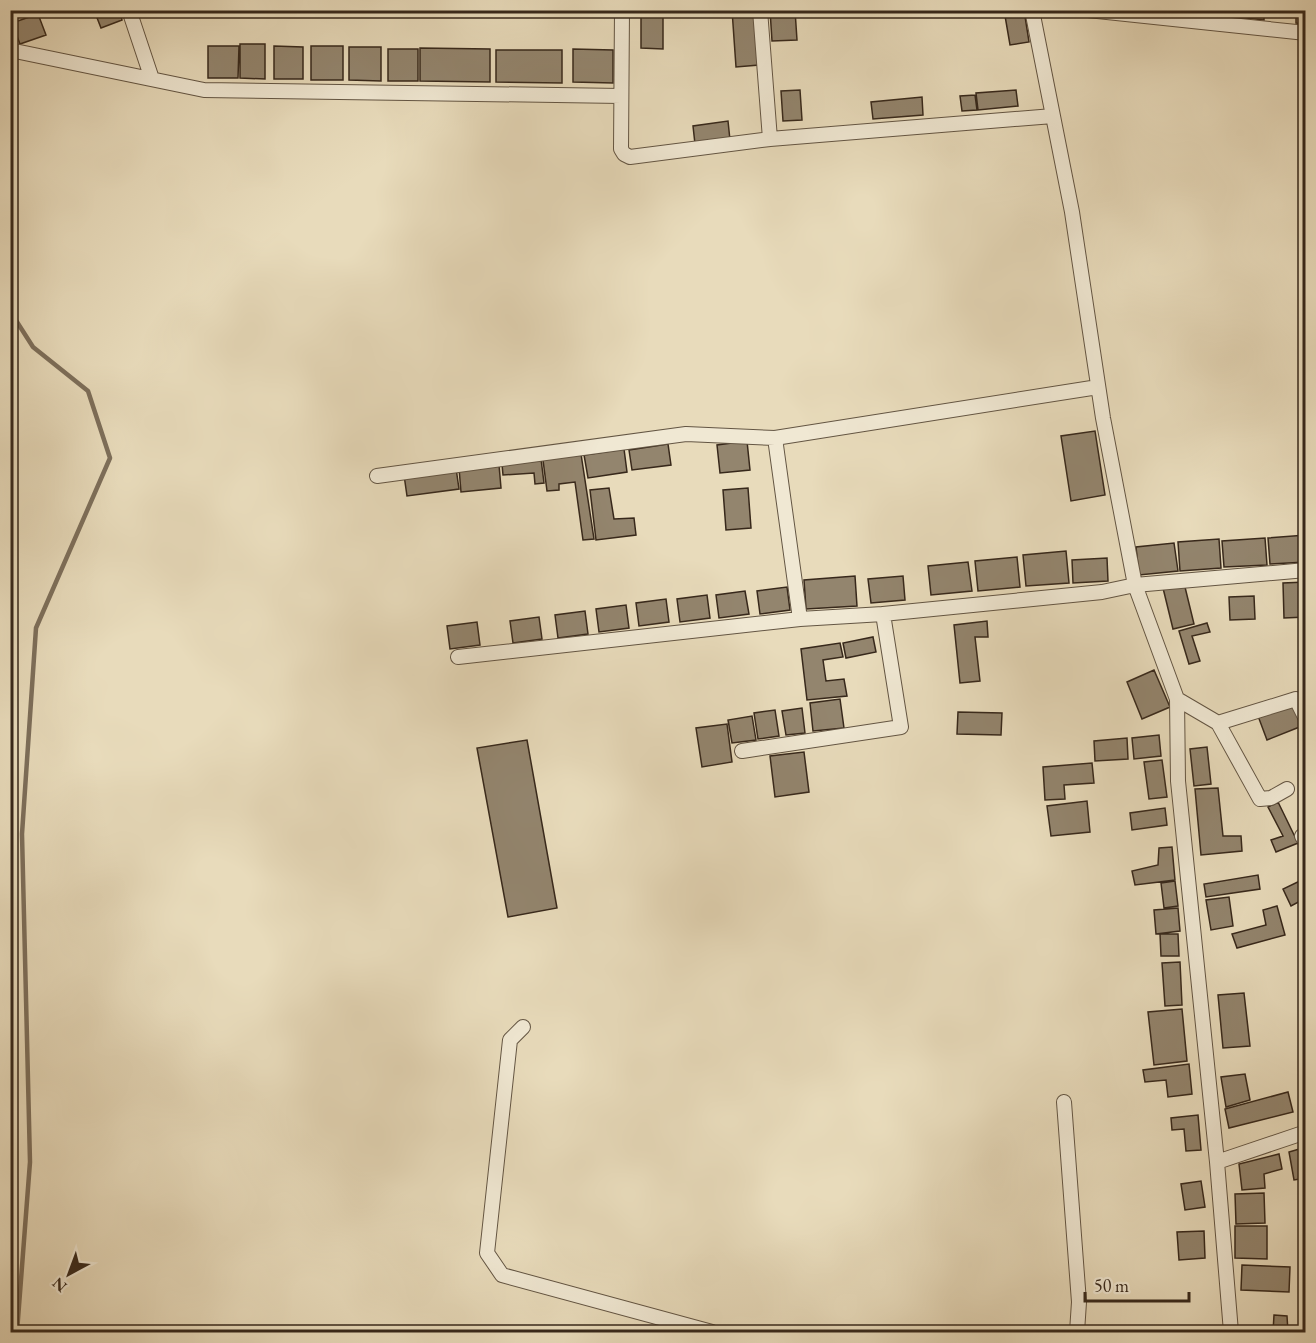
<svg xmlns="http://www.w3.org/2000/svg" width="1316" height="1343" font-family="'EB Garamond',serif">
	<rect width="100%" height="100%" fill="#e8dbbb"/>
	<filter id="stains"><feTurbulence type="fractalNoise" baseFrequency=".00333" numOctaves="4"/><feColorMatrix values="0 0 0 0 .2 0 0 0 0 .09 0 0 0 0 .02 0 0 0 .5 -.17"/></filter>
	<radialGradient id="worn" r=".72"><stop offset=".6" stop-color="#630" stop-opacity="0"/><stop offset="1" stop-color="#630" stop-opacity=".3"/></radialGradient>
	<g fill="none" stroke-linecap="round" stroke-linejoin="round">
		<path stroke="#7d6f5b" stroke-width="4.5" d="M10,311l23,36 55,44 22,67 -74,170 -14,206 8,328 -13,170"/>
	</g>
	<path fill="#93856e" stroke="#37281b" stroke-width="1.5" d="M94,10h25l3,10 -21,8z
		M641,10h22v39l-22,-1z
		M732,10h23l4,55 -23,2z
		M770,10h25l2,30 -25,1z
		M1004,10h20l5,32 -19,3z
		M1219,10h45v10l-45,-5z
		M1296,10l10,1v13l-10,-1z
		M38,14l8,21 -26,9 -8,-21z
		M240,44h25v35l-25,-1z
		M208,46h31l-1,32h-30z
		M274,46l29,1v32h-29z
		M311,46h32v34h-32z
		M349,47h32v34l-32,-1z
		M420,48l70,1v33l-70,-1z
		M388,49h30v32h-30z
		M573,49l40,1v33l-40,-1z
		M496,50h66v33l-66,-1z
		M800,90l2,30 -19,1 -2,-30z
		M1016,90l2,16 -40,4 -2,-17z
		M975,95l2,15 -15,1 -2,-15z
		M922,97l1,18 -50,4 -2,-17z
		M728,121l2,19 -35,4 -2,-18z
		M1095,431l10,64 -34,6 -10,-65z
		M747,441l3,29 -30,3 -3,-28z
		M668,444l3,21 -39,5 -3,-20z
		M624,449l3,23 -39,6 -4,-23z
		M581,454l13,85 -11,1 -8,-58 -16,2v6l-12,1 -4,-31z
		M541,459l3,24 -9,1 -1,-11 -31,2 -1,-11z
		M499,465l2,23 -40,4 -2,-24z
		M456,468l3,21 -52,7 -3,-21z
		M609,488l5,31 20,-1 2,17 -40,5 -6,-50z
		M748,488l3,40 -25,2 -3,-40z
		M1306,535v27l-36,2 -2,-26z
		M1265,538l2,27 -43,2 -2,-26z
		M1219,539l2,29 -41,3 -2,-29z
		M1174,543l4,28 -39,4 -3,-28z
		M1066,551l3,32 -43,3 -3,-31z
		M1017,557l3,30 -42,4 -3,-30z
		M1107,558l1,23 -35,2 -1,-23z
		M968,562l4,29 -41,4 -3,-29z
		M855,576l2,30 -51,3 -2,-29z
		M903,576l2,24 -34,3 -3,-24z
		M1306,582v35l-22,1 -1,-35z
		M1184,583l10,41 -21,5 -10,-41z
		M787,587l3,23 -30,4 -3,-23z
		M745,591l4,23 -30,4 -3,-23z
		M707,595l3,23 -30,4 -3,-23z
		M1254,596l1,23 -25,1 -1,-23z
		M666,599l3,23 -30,4 -3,-23z
		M626,605l3,23 -30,4 -3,-23z
		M585,611l3,23 -30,4 -3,-23z
		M539,617l3,22 -29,4 -3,-22z
		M987,621l1,16h-13l5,44 -20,2 -6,-58z
		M477,622l3,23 -30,4 -3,-23z
		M1207,623l3,9 -18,4 8,25 -11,3 -10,-33z
		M873,637l3,15 -30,6 -3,-15z
		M840,643l3,14 -20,3 3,21 18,-2 3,17 -40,4 -6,-51z
		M1154,670l16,37 -28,12 -15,-37z
		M840,699l4,29 -31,3 -3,-28z
		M1292,702l10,24 -35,14 -9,-24z
		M802,708l3,25 -19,2 -4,-24z
		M775,710l4,26 -21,3 -4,-26z
		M958,712l44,1 -1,22 -44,-1z
		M752,716l4,24 -24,3 -4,-23z
		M727,724l5,38 -30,5 -6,-39z
		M1159,735l2,21 -27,3 -2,-21z
		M1127,738l1,21 -33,2 -1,-20z
		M527,740l30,168 -49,9 -31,-169z
		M1207,747l4,37 -17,2 -4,-37z
		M804,752l5,40 -34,5 -5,-41z
		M1162,760l5,37 -18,2 -5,-37z
		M1092,763l2,20 -30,2 1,14 -20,1 -2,-33z
		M1218,788l5,48h18l1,15 -41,4 -6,-66z
		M1087,801l3,31 -39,4 -4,-30z
		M1278,802l20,41 -22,9 -5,-12 12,-4 -15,-29z
		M1165,808l2,17 -35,5 -2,-17z
		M1172,847l3,33 -40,5 -3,-14 26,-6 1,-17z
		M1258,875l2,14 -54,8 -2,-13z
		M1306,878v20l-15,8 -8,-17z
		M1175,881l3,25 -14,2 -3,-25z
		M1229,897l4,29 -22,4 -5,-30z
		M1277,906l8,29 -48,13 -5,-14 34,-9 -3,-15z
		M1178,908l2,23 -24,3 -2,-24z
		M1160,934h18l1,22h-18z
		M1180,962l2,43 -17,1 -3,-43z
		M1244,993l6,53 -27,2 -5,-53z
		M1182,1009l5,52 -33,4 -6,-53z
		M1189,1064l3,30 -24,3 -2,-17 -21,2 -2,-12z
		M1245,1074l5,26 -24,7 -5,-30z
		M1288,1092l5,20 -64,16 -4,-19z
		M1198,1115l3,35 -15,1 -2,-22 -12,1 -1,-12z
		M1306,1147v31l-12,2 -5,-28z
		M1279,1154l3,15 -18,5 1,14 -23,2 -3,-26z
		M1201,1181l4,26 -20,3 -4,-26z
		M1264,1193l1,30 -29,1 -1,-30z
		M1302,1220h4v38l-6,-1z
		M1235,1226h32v33l-32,-1z
		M1204,1231l1,27 -26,2 -2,-28z
		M1242,1265l48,2 -1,25 -48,-2z
		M1274,1315l13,1 1,16h-15z"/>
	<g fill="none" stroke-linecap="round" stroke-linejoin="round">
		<g stroke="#635543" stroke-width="16">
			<path id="street" d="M129,10l23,69
				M622,10l-1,139 3,5 6,3 140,-18 283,-23
				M760,10l10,129
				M1032,10l40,202 31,206 32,167 42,114 1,82 39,381 14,170
				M1088,10l218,23
				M10,50l194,40 417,6
				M775,438l25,181
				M377,476l309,-42 89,4 323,-51
				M458,657l342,-38 83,-5 219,-22 33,-7 171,-15
				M1177,699l41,24 42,76 11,-1 16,-9
				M1218,723l78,-24 10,20
				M742,751l159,-24 -18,-113
				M1302,836l4,7
				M523,1027l-13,13 -23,213 15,22 210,57
				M1064,1102l15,200 -2,30
				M1217,1162l89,-30"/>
		</g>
		<use href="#street" stroke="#f0e8d3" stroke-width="14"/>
	</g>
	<rect width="1316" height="1343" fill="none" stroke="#e8dbbb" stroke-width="36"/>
	<rect x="12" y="12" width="1292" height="1319" fill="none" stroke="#37281b" stroke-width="3"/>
	<rect x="18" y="18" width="1280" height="1307" fill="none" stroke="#37281b" stroke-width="1.5"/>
	<g transform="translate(69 1274) rotate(221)" stroke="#f0e8d3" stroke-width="4.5" paint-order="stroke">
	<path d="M0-4.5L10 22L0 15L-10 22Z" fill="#37281b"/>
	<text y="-9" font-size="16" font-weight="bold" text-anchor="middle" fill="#37281b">N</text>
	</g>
	<path d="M1085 1292v9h104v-9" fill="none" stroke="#37281b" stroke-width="3"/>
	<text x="1094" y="1292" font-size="18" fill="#37281b" stroke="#f0e8d3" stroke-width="4.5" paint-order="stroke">50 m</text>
	<rect width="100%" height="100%" filter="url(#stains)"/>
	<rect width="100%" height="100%" fill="url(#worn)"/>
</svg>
